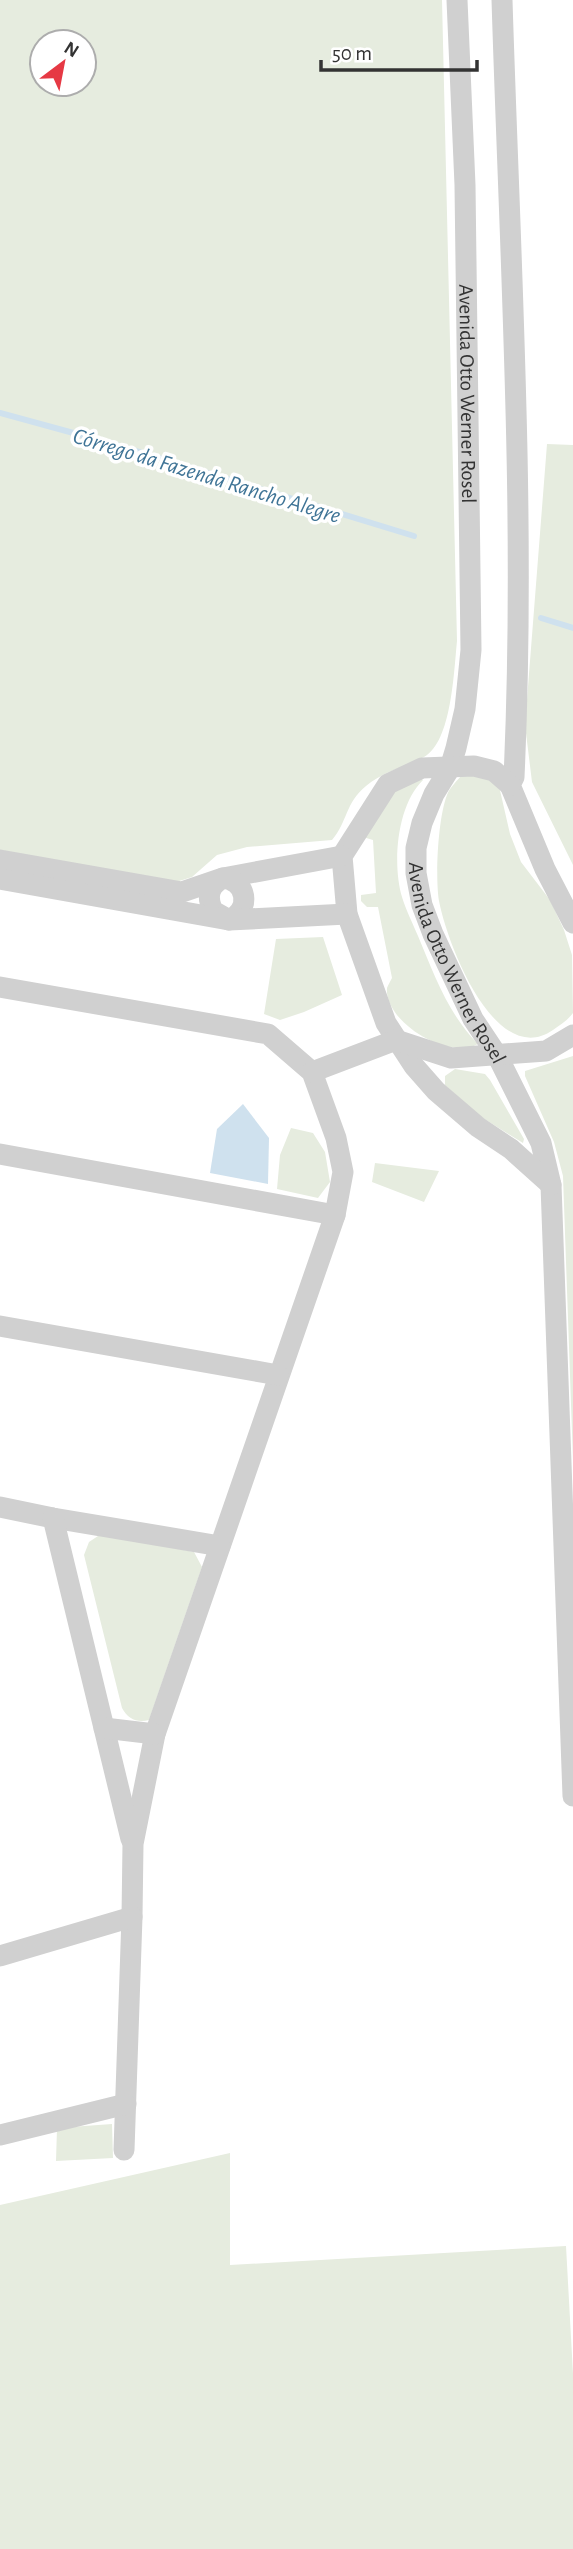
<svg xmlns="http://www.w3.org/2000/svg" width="573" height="2549" font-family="'Alegreya Sans',sans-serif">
	<rect width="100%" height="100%" fill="#fff"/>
	<path fill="#e6ecdf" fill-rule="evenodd" d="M0,0h442l15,641c-3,28 -5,101 -33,116 -19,10 -42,15 -58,29 -21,17 -18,35 -34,54l-85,7 -30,8 -25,22 -16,5 -176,-32zM42,42h42v42h-42z
		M547,444l26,1v420l-41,-83 -7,-57z
		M463,774h19l17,12 11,48 11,28 29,38 14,30 8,25 1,58c-5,7 -13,12 -20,17 -58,40 -106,-87 -114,-129 -4,-24 -1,-83 8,-106 3,-8 10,-14 16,-21z
		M420,778l3,2c-26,25 -31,83 -21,117 4,13 11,27 16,39 16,38 30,78 60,108 -29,17 -94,-22 -91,-56 1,-3 3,-6 5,-10l-14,-71h-11l-6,-6v-6l15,-2 -3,-53 -10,-3 25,-49z
		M323,937l19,58 -38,17 -24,8 -16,-6 12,-75z
		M573,1056v405l-10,-285 -9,-34 -29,-66v-5z
		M455,1069l30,5 5,6 34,59 -1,4 -45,-28 -33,-30v-9z
		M291,1128l22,5 12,19 5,30 -12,16 -41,-9 3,-34z
		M375,1163l64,8 -15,31 -52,-20z
		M101,1534l93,18 8,15 -53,153c-12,3 -21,-1 -27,-12l-38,-153 5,-13z
		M112,2124l1,34 -57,3 1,-33z
		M230,2153v112l336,-19 7,128v175h-573v-344z"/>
	<path fill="#cfe1ee" d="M243,1104l26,34 -1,46 -58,-11 7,-44z"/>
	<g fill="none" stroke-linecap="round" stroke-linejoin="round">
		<path stroke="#cfe1ee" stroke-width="6" d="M0,413l110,30 304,93
			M541,618l32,10"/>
		<g stroke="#d0d0d0" stroke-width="21">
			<path id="s1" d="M457,0l8,185 6,465 -6,59 -9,39 -6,20 -16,26 -12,29 -6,25v25l6,32 11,29 40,85 24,36 44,88 10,42 22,611"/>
			<path d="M502,0c8,259 24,518 12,777l-4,8 35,84 28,54"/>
			<path d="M510,785l-16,-14 -20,-5 -52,2 -34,16 -46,72 5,58 39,109 28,43 22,25 42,36 33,22 40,36"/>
			<path d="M0,860l182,32 41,-14 119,-22"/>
			<path d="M223,878c24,3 29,31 6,42l-16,-9c-7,-15 -4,-25 10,-33z"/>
			<path d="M0,879l229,41 118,-6"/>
			<path d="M0,987l268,47 44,38 24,66 7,34 -8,43 -180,519 -22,110 -1,73 -8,233"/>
			<path d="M312,1072l84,-32 55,18 95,-7 27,-16"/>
			<path d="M0,1154l335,61"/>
			<path d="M0,1326l278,49"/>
			<path d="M0,1507l53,11 167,28"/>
			<path d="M53,1518l78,321"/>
			<path d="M104,1728l51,6"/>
			<path d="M0,1956l132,-39"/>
			<path d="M0,2135l126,-31"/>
		</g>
	</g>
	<g text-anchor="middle" stroke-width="7" stroke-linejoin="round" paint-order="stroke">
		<g font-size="21" fill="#333" stroke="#fff">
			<text dy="7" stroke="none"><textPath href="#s1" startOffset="394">Avenida Otto Werner Rosel</textPath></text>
			<text dy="7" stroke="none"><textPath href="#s1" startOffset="982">Avenida Otto Werner Rosel</textPath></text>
		</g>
		<g font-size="23" font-style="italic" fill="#3f7496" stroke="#fff">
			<text transform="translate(207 475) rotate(17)" y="8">Córrego da Fazenda Rancho Alegre</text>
		</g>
	</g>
	<g transform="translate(63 63) rotate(32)"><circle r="33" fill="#ffffff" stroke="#adadad" stroke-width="2"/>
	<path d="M0-5L12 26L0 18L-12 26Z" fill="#e63944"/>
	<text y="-10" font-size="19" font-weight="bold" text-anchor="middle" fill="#333333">N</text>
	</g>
	<path d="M321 60v10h156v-10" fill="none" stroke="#333333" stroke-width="3.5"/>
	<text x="332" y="60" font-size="21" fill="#333333" stroke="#ffffff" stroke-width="5" paint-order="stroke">50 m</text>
</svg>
